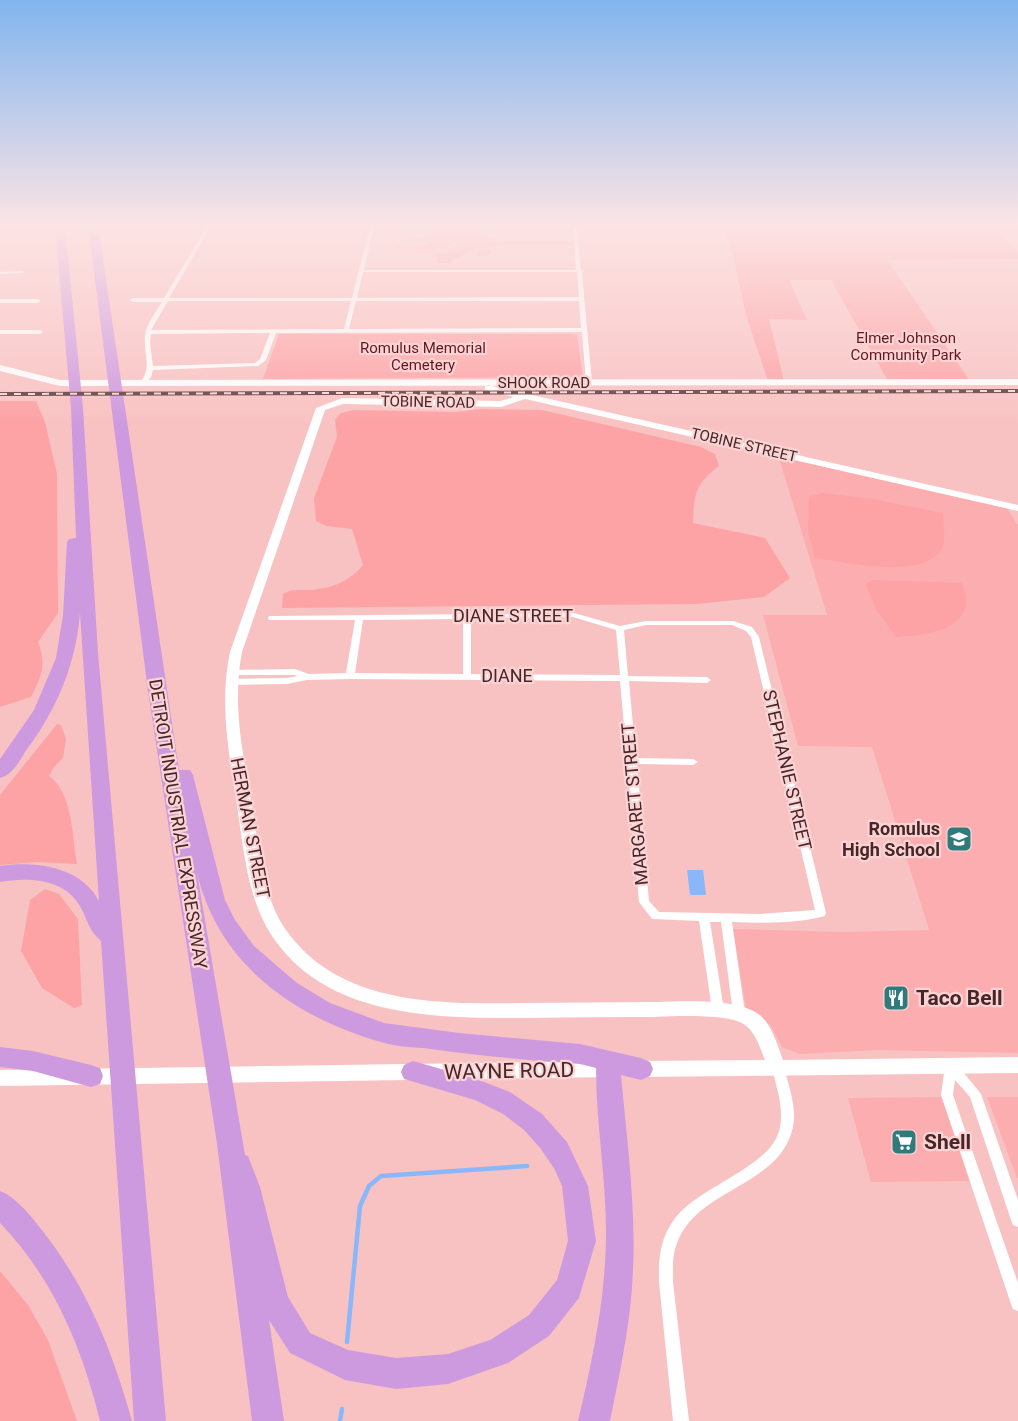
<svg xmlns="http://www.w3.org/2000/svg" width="1018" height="1421" font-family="Roboto,sans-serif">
	<rect width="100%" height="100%" fill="#f9c2c2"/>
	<path fill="#fcadaf" d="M778,455l228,52 12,18v528l-140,-3 -78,4 -18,-7 -11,-21 -9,-8 -16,-9 -13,-80 109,3 87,-2 -57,-183 -74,-1 -35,-131h64z
		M942,1097l30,84 -101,1 -23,-84z
		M987,1097h31v81h-1z"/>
	<path fill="#fda2a5" d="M459,226h60l-3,3 4,4 -5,2 -17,-6 -23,3 25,9h72v4h-73l-11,3 3,4 -2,3 -11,1 -4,-2 6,-3 -3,-3 -25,12 -1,3h-14l-1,-2 3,-3 -8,-2 3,-2 23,-3 -5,-3 7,-5 -3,-1 -9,5 -22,5c-11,-6 -21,0 -32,-6l34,-1 1,-2 -19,-4 17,-1 7,-5 26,-4z
		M722,226h270l26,27v6l-131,1 83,121h-82l-57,-101h-42l18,40 -38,-1 15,62h-16l-22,-66 -13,-60z
		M279,334h294l4,1 6,42 -320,2z
		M0,401h36l9,21 12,52 1,139 -20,29c9,22 3,36 -7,55l-31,10z
		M481,409l61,1 159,37 14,7 4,12c-24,18 -25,28 -26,57l72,15 25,40 -26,19 -67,7 -415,4 1,-14c7,-5 15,-4 24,-4 23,-1 41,-7 56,-25l-11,-36 -26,-3 -10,-5 -2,-23 23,-61 -2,-17 6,-7 13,-3 101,2z
		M822,493l50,6 71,14c0,11 4,27 -2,37 -20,30 -96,12 -126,8l-7,-26 1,-35z
		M872,580l90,3c19,46 -33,52 -66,54l-20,-28 -10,-25z
		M57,724l4,1 5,14 -3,19 -9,9 -5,9c24,17 23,60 28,88l-40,-2 -37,3v-70z
		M45,889l14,5 19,25 4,86 -8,3 -32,-20 -21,-37 9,-51z
		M0,1271l28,34 20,35 29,81h-77z"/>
	<path fill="#89b7fa" d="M687,870h16l3,25h-16z"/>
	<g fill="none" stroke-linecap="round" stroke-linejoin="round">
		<path stroke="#89b7fa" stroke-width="4.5" d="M347,1342l13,-136 9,-20 12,-10 146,-10
			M340,1421l2,-12"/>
		<path fill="#fff" fill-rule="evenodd" d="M207,226h4l-42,72h183l18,-72h4l-10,44h212l-3,-44h4l4,44 2,1 -1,1 10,111 -3,2 -3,-2 -4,-51 -306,1 -10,27 -8,6 -105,4 -2,7 -6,7h-4l-1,-1c13,-18 3,-28 5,-47 1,-12 11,-24 17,-34h-29l-3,-2 3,-2h31zM363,272h214l2,25 -222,1zM168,301h183l-7,28 -193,1zM356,301h223l2,27 -232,1zM270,333l-10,26 -5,4 -102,3 -3,-23 1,-9z
			M23,271v2h-2l-21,1v-2z
			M0,299h38l3,2 -3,2h-38z
			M0,330h40l3,2 -3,2h-40z
			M574,613l46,13 26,-5h87l19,6 7,10 67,276 -1,3c-29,8 -63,7 -93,6l13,91 -2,3 -4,2 -4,-2 -2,-3 -12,-91h-11l14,88 -2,3 -4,2 -4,-2 -2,-3 -13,-89 -47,-2 -13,-17 -12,-139 -2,-2 2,-2 -7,-78 -270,-2 -43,1 -20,4 -57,1 -4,-3 4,-3 57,-1 11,-2 -4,-1h-66l-1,-2 1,-2 3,-1 64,-1 14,5 37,-1 9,-53h-86l-1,-2 1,-2h3zM573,617l43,13 4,45 -149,-1v-56zM463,619v55l-108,-1 8,-53zM646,625h86l14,6 5,6 64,273 -55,4 -101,-2 -10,-11 -12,-137 56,1 5,-3 -5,-3 -57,-1 -7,-77 78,2 4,-3 -4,-3 -79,-1 -4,-46z
			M951,1061l4,1 26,32 37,106v27l-5,-2 -2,-5 -41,-123 -15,-17 -2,15 65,188v28l-5,-2 -2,-5 -70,-209 4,-29 2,-4z
			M778,1063l4,1 2,4c5,18 13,40 9,59 -13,61 -99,61 -117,119 -4,11 -3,24 -3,36l16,139h-16l-14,-139c-3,-78 43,-82 95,-120 12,-9 23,-19 26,-35 4,-19 -4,-41 -8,-59l2,-4z"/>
		<path fill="#fff" fill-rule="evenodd" d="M0,365l60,15 958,-1v6l-958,1 -60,-15z
			M488,385l530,120v6l-493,-112 -24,8 -158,-3 -18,6 -83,242c-11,57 3,110 12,166 6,38 10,84 35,116 55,73 156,70 238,69 41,0 82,-1 123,-1 29,0 81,-5 107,11 14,9 20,31 26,47l235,-3v16l-382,4 -7,-2 -2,-6 2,-6 7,-2 129,-1c-5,-12 -9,-27 -20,-35 -15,-12 -73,-9 -94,-8 -39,0 -78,0 -118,1 -87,0 -198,3 -256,-75 -27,-35 -32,-82 -38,-124 -8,-57 -21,-110 -9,-167l86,-244 26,-10 158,3 14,-4 -29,-7v-4z
			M614,1061l7,2 2,6 -2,6 -7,2 -614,9v-16z"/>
		<path fill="#ce9adf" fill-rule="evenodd" d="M55,226h10l18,182 15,245 68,768h-32l-33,-480c-12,-10 -14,-22 -21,-35 -16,-28 -53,-29 -80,-24v-16c35,-5 80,0 99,35l-19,-288c-4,52 -24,98 -55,139 -6,10 -13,23 -25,26v-19l34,-49 22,-52 7,-43 4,-73 2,-3 7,-1 -5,-130z
			M88,226h10l81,544h11l3,5 32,125 10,20 19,26 43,37 33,20 54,20 75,10 121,11 61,14 9,4 3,7 -3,7 -9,4 -20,-5c6,65 15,131 12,196 -2,51 -13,101 -23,150h-32c15,-63 28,-125 28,-189 0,-55 -10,-109 -10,-164l-16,-4c-50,-4 -100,-8 -149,-15 -17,-2 -34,-2 -50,-7 -87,-25 -162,-77 -184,-169l48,282 3,1 12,31 28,110 22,36 38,17 48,8 52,-4 42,-14 39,-25 28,-35 11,-39 -6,-55 -7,-16 -14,-21 -17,-19 -21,-16 -28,-14 -71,-21 -3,-7 3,-7 9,-4 63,18 34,13 32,22 25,28 21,44 8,55 -17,57 -30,38 -41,27 -60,21 -52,5 -51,-9 -55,-27 -21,-33 15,101h-32l-35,-277 -69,-453z
			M0,1047l33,4 58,14 9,3 3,8 -3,8 -9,3 -58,-16 -33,-4z
			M0,1191c15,6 27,20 37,33 48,58 75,125 95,197h-32c-18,-74 -47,-143 -100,-198z"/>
		<g stroke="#5f3a3b" stroke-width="4">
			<path id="rail" d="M0,394l1018,-3"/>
		</g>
		<use href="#rail" stroke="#fad4d4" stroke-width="2" stroke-dasharray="7" stroke-linecap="butt"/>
	</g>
	<linearGradient id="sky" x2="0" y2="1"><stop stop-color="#82b5ef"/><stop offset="0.53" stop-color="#fce4e4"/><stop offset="1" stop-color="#fce4e4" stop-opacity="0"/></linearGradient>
	<rect width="1018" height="425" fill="url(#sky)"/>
	<defs>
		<g id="school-square" transform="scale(1.35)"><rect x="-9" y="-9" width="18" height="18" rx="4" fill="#317a7c" stroke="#fad4d4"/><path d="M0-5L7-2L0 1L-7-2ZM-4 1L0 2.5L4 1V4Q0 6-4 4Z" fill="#fff"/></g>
		<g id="restaurant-square" transform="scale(1.35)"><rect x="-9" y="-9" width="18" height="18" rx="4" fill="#317a7c" stroke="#fad4d4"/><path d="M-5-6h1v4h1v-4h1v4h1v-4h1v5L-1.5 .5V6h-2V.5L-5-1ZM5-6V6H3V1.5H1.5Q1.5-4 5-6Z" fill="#fff"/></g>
		<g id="supermarket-square" transform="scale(1.35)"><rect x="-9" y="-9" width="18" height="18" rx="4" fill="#317a7c" stroke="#fad4d4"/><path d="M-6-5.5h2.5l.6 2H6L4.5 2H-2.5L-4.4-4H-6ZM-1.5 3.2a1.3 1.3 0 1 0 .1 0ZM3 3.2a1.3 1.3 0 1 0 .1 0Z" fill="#fff"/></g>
	</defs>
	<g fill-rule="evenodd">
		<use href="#school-square" x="959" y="839"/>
		<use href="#restaurant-square" x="896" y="998"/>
		<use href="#supermarket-square" x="904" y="1142"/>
	</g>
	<g text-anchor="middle" stroke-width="4.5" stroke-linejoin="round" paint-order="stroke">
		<g font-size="15" fill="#651621" stroke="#fad4d4">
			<text x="906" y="343">Elmer Johnson<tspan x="906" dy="17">Community Park</tspan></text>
			<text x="423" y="353">Romulus Memorial<tspan x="423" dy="17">Cemetery</tspan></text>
		</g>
		<g font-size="15" fill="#482527" stroke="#fad4d4">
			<text x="544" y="388">SHOOK ROAD</text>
			<text transform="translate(428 402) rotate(1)" y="5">TOBINE ROAD</text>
			<text transform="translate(744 445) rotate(13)" y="5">TOBINE STREET</text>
		</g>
		<g font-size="18" fill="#482527" stroke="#fad4d4">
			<text x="513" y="622">DIANE STREET</text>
			<text x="507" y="682">DIANE</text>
			<text transform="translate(787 770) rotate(77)" y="6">STEPHANIE STREET</text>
			<text transform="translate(635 804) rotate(-95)" y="6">MARGARET STREET</text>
			<text transform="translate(178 824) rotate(81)" y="6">DETROIT INDUSTRIAL EXPRESSWAY</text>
			<text transform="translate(250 828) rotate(79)" y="6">HERMAN STREET</text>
		</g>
		<g font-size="18" font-weight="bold" fill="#482527" stroke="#fad4d4" text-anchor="end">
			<text x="940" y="835">Romulus<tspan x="940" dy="21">High School</tspan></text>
		</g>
		<g font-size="21" font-weight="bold" fill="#482527" stroke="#fad4d4" text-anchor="start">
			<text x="916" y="1005">Taco Bell</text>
			<text x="924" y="1149">Shell</text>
		</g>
		<g font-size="21" fill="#482527" stroke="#fad4d4">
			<text transform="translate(509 1071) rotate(-1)" y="7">WAYNE ROAD</text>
		</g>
	</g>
</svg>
